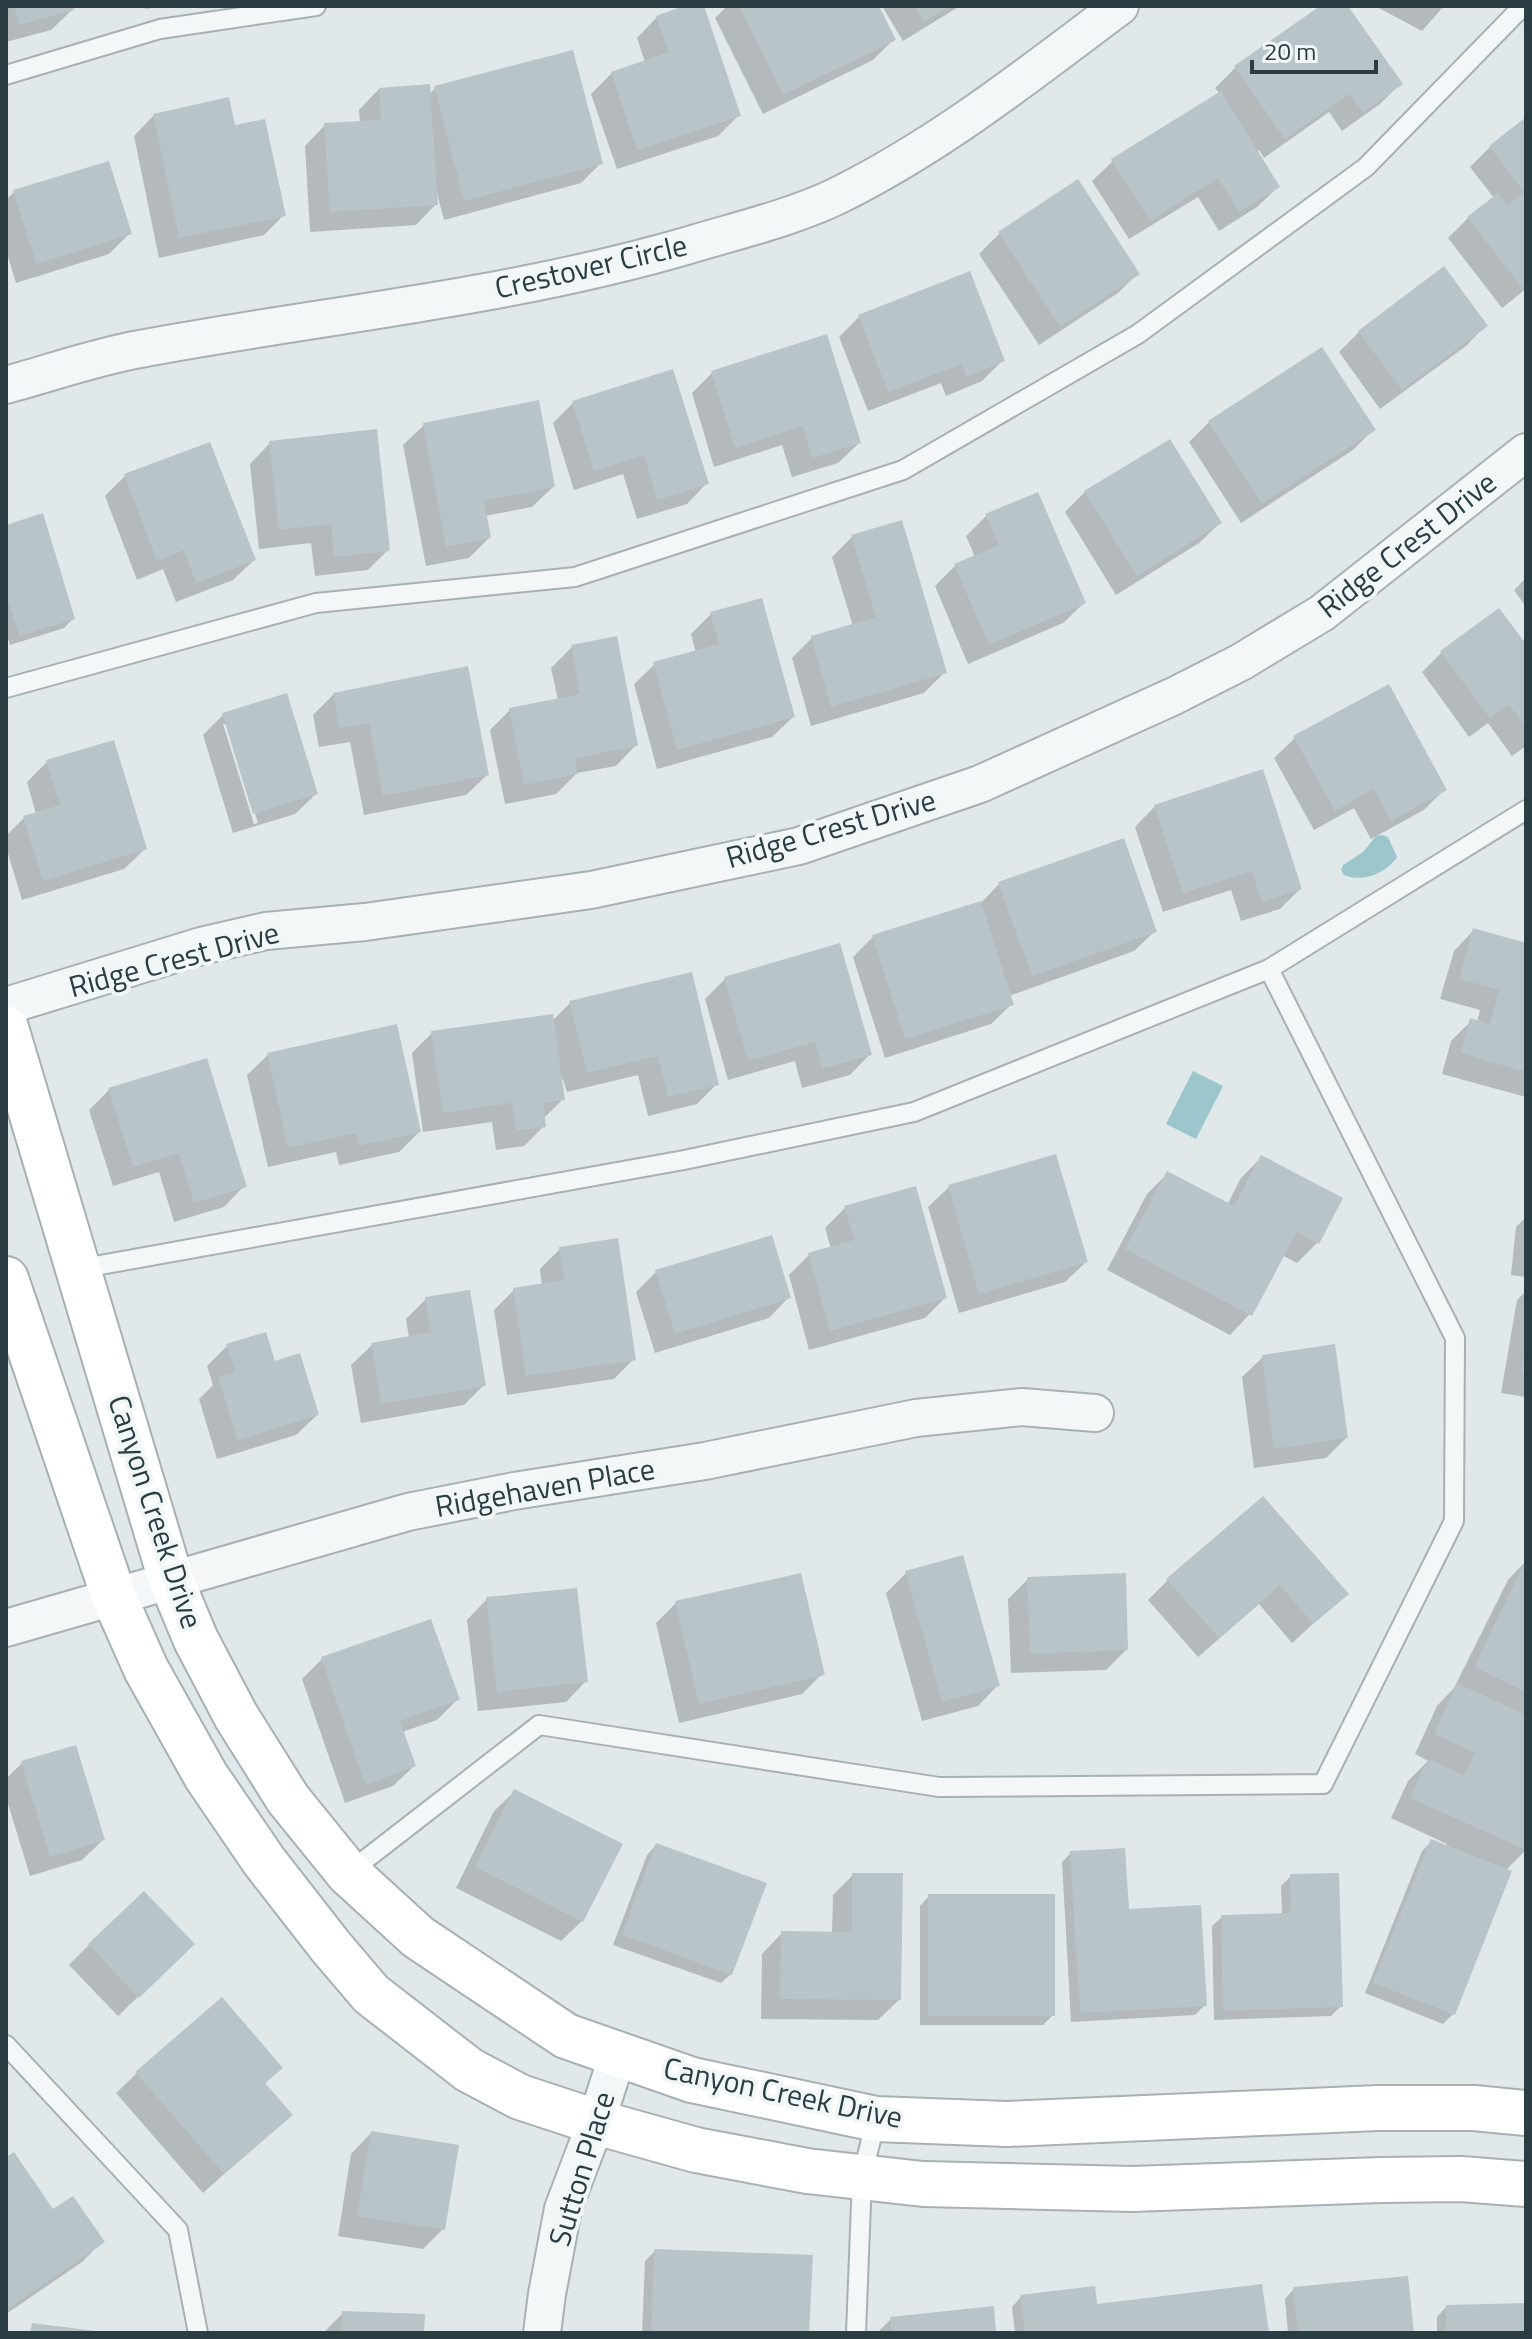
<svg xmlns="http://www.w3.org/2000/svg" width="1532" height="2339" font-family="'Titillium Web',sans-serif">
	<rect width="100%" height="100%" fill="#e1e8ea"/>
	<path fill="#9bc6cb" d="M1382,835l6,2 9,20c-10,16 -35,26 -53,18l-3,-5 2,-5 20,-13 13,-16z
		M1193,1071l30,15 -27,53 -30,-15z"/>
	<path fill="#0003" fill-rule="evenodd" d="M6,6h65l1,4 -21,20 -45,12z
		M145,6h23l-23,3z
		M691,6h11l37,109 -21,21 -101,33 -26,-75 21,-21 33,-11 -8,-24 20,-21z
		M727,6h150l16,34 -20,20 -110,54 -48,-96z
		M882,6h78l-57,35z
		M1324,6h21l55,78 -20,20 -38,27 -13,-19 -65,46 -5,-8 -3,2 22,35 -21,20 -38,24 -21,-34 -69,42 -37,-58 21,-20 107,-67 -5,-6 20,-20z
		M1375,6h69l-22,25z
		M435,88l166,75 -20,20 -137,37 -7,-27 -1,11 -20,21 -106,7 -5,-86 20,-21 35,-2 -1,-13 20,-21 50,6z
		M154,115l80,12 50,88 -20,20 -105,23 -25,-122z
		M1526,119v170l-24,19 -54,-70 20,-20 26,-20 -24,-31 20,-20z
		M1077,182l61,91 -20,20 -79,52 -60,-91 20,-20z
		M14,192l115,42 -20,20 -93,29 -10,-33v-50z
		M1444,269l42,56 -20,21 -86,63 -41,-57 20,-20z
		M859,317l143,44 -20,20 -36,15 -5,-13 -73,28 -29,-74z
		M712,373l147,70 -21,20 -46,14 -10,-32 -68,22 -22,-74z
		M573,403l134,80 -20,21 -50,15 -14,-45 -49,16 -21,-67z
		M1209,422l164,8 -20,20 -112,73 -52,-81z
		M424,425l129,62 -21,20 -47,9 4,22 -20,20 -43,8 -23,-121z
		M270,443l118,107 -20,20 -53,6 -4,-33 -52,6 -9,-85z
		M125,476l129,84 -21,20 -57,22 -13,-33 -26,11 -32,-84z
		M1085,492l135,31 -21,20 -83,52 -51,-83z
		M986,516l98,87 -21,20 -95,41 -33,-78 20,-20 20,-9 -9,-21z
		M6,527l67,92 -9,9 -54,17 -4,-13z
		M853,536l91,137 -20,20 -113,33 -19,-68 20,-20 41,-12 -21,-69z
		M1526,578v29l-12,-17z
		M711,614l82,103 -21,20 -115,32 -23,-85 21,-20 41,-11 -5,-19z
		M572,647l64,98 -20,21 -39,7 -21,21 -51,10 -15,-74 20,-20 48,-10 -7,-32z
		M1526,647v99l-14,10 -24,-33 -19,14 -47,-65 20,-20z
		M334,694l153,81 -21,20 -102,20 -14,-73 -31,5 -6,-32z
		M223,715l93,79 -21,20 -62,19 -30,-98zM223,724h5l30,99 -4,1z
		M1295,738l149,52 -20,20 -53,29 -17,-31 -40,22 -40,-72z
		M47,762l98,87 -21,20 -102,31 -16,-53v-11l18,-18 12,-4 -9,-32z
		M1155,806l145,83 -20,20 -39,12 -10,-31 -68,22 -28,-85z
		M999,884l156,47 -21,20 -125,45 3,8 -21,20 -106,34 -32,-101 20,-20 107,-33z
		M1474,930l52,15v152l-84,-23 9,-33 20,-20 6,1 3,-12 -40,-11 14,-48z
		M725,979l145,75 -20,21 -48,13 -7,-27 -67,19 -23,-81z
		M570,1003l147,81 -20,20 -49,12 -10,-41 -71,17 -4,-13 -2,1 2,19 -20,20 1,7 -20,20 -28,4 -4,-28 -69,10 -11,-79 20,-20 120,-12z
		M268,1055l151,77 -20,20 -60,13 -3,-13 -68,15 -21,-92z
		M109,1090l135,96 -20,21 -50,15 -15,-50 -46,14 -24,-76z
		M1261,1158l56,85 -20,20 -15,-8 -32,59 -20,21 -123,-65 40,-76 20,-20 60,31 14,-27z
		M949,1187l137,75 -21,20 -106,31 -31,-106z
		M845,1208l100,90 -20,20 -116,32 -20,-75 20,-20 22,-6 -6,-21z
		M1526,1217v60l-15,-2 5,-48z
		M560,1249l74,110 -20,20 -107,16 -13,-85 20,-20 28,-4 -2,-17z
		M656,1272l133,25 -20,21 -114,35 -19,-61z
		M1526,1291v106l-25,-4 16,-93z
		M426,1299l58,86 -20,20 -103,18 -10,-58 21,-20 37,-7 -3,-19z
		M227,1346l46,18 44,51 -21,20 -79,24 -18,-60 14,-14 -6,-19z
		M1263,1357l83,81 -20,20 -72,10 -12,-91z
		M1262,1499l84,95 -54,49 -33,-39 -61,53 -50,-57 20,-20z
		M1526,1561v289l-21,21 -52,143 -10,10 -78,-31 57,-142 10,-10 14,6 1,-3 -56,-26 17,-37 20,-20 -13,-7 22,-48 17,-18 54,-108z
		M906,1573l92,112 -20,21 -56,15 -36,-128z
		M1028,1579l98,71 -20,20 -95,3 -3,-74z
		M487,1599l99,82 -20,21 -88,9 -11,-91z
		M676,1603l146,71 -20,20 -123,29 -23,-100z
		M322,1659l136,40 -21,21 -35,12 12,34 -21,20 -48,17 -43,-124z
		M22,1763l81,77 -21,20 -52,16 -24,-79v-18z
		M515,1791l67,130 -21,20 -105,-53 38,-77z
		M656,1845l75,129 -10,9 -108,-38 34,-90z
		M1071,1853l56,58 78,94 -10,10 -124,7 -9,-160z
		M853,1875l46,125 -21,20 -117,-1 1,-65 20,-21 50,1 1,-39z
		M1291,1876l50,130 -10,10 -117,4 -2,-94 10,-9 60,-2 -1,-29z
		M929,1896l124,119 -10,10h-123v-119z
		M89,1945l83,19 -54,52 -49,-51z
		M280,2068l-16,17 26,30 -87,78 -87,-100 21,-20z
		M371,2133l72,96 -20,20 -85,-13 13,-82z
		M13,2155l40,57 49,30 -20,20 -76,52v-155z
		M655,2251l152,82h-165l3,-72z
		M1294,2289l118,44h-124l-3,-34z
		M1021,2297l74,10 171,26h-251l-3,-26z
		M1526,2305v28h-89v-16l9,-10z
		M343,2313l79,20h-99z
		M891,2319l103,14h-117z"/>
	<path fill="#b8c4c8" d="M14,6h59l1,4 -55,15z
		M684,6h20l37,110 -104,34 -26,-78 58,-20 -13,-36z
		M739,6h140l17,34 -113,55z
		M914,6h36l-26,16z
		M1320,6h28l55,78 -40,28 -13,-18 -65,45 -51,-73z
		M573,50l30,114 -139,37 -30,-115z
		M430,84l8,121 -108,7 -6,-89 57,-3 -2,-32z
		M1221,91l59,96 -41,25 -21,-34 -68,43 -39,-62z
		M229,97l6,28 30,-6 21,97 -107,22 -26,-124z
		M1526,117v170l-3,2 -56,-72 31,-24 9,12 17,-13 -35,-46z
		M109,161l23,73 -96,30 -23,-74z
		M1078,179l62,95 -80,53 -62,-95z
		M1444,266l44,60 -86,64 -44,-59z
		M970,271l35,90 -39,16 -4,-13 -74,28 -30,-77z
		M827,334l34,109 -49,15 -9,-32 -68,22 -24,-77z
		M1322,347l54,83 -114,74 -54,-83z
		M673,369l36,115 -52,16 -13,-45 -50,16 -22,-70z
		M539,400l16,87 -71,14 7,37 -45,9 -23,-124z
		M377,429l13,122 -56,6 -3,-33 -52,6 -10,-89z
		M1170,439l52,84 -85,53 -53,-85z
		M210,442l46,118 -60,23 -12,-33 -27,11 -33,-87z
		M1038,492l48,111 -97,42 -35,-81 45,-19 -14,-31z
		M43,513l32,106 -56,17 -13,-43v-68z
		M902,520l45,153 -116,34 -20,-71 65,-19 -25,-82z
		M762,598l33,119 -118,33 -24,-88 66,-18 -9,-32z
		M1499,608l27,36v83l-17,-22 -19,13 -50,-67z
		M617,636l21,110 -63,12 3,16 -54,11 -15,-77 71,-14 -9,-49z
		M468,666l21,109 -106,21 -14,-73 -30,5 -6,-35z
		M1389,684l58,106 -56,31 -17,-32 -39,22 -42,-75z
		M287,693l31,101 -65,20 -31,-101z
		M114,740l33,109 -104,32 -20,-65 37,-11 -14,-45z
		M1263,769l39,120 -40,13 -10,-31 -69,22 -29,-88z
		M1124,838l33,94 -125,44 -34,-94z
		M981,901l33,104 -109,34 -33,-104z
		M1473,928l53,15v129l-65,-19 9,-35 20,6 9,-34 -40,-11z
		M840,943l32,112 -50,14 -7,-27 -67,19 -24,-84z
		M692,972l27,113 -51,12 -10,-41 -71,17 -18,-72z
		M553,1014l12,86 -22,3 3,24 -30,4 -4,-28 -69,10 -12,-82z
		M397,1024l24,108 -62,14 -3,-13 -68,15 -21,-95z
		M207,1058l40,129 -53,16 -15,-50 -46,14 -25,-79z
		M1056,1154l32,108 -109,32 -31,-109z
		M1261,1155l82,43 -24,46 -22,-12 -45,84 -127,-67 42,-78 67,35z
		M916,1186l31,112 -117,33 -22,-78 46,-13 -10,-34z
		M772,1235l19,63 -116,36 -20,-64z
		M618,1238l18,122 -110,16 -13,-88 51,-8 -5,-33z
		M470,1290l16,96 -105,18 -10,-61 60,-11 -6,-35z
		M266,1332l9,29 25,-8 19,62 -81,25 -20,-63 17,-5 -9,-28z
		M1335,1344l13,94 -74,11 -12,-94z
		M1524,1351h2v23l-5,-1z
		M1263,1496l86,98 -36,30 -33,-39 -61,53 -53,-59z
		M963,1555l37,131 -58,16 -37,-131z
		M1526,1560v132l-52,-25z
		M801,1573l24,102 -126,29 -24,-103z
		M1126,1573l2,77 -98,4 -3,-77z
		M577,1588l11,94 -91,10 -11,-95z
		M431,1619l29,81 -60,21 16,45 -51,19 -44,-128z
		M1457,1683l69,32v135l-116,-52 18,-39 36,16 11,-22 -41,-19z
		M76,1745l29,95 -55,17 -29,-96z
		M514,1789l109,55 -40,78 -108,-55z
		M1431,1839l81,32 -57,144 -82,-32z
		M656,1843l111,40 -35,92 -110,-40z
		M1125,1848l4,61 72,-4 6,101 -127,7 -10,-162z
		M852,1873h51l-2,127 -121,-1 1,-68 71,1z
		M1339,1873l4,134 -120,4 -2,-96 70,-2 -1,-39z
		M144,1891l51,53 -56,54 -51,-54z
		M928,1894h127v122h-127z
		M222,1997l61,71 -18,15 28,32 -69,59 -89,-102z
		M371,2131l88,14 -14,85 -88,-14z
		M14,2152l39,57 20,-13 32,46 -97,67 -2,-152z
		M654,2249l159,6 -4,78h-158z
		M1408,2276l6,57h-116l-5,-46z
		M1262,2284l7,49h-244l-5,-38 75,-9 2,18z
		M1526,2303v30h-80v-28z
		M994,2306l2,27h-104l-2,-16z
		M342,2311l83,3 -1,19h-83z
		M32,2323l64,8v2h-66z"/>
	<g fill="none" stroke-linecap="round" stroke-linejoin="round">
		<g stroke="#a6b1b5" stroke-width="22">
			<path id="lane" d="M6,75l154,-46 156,-23
				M6,688l310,-85 259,-26 328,-107 235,-136 228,-167 157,-161
				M78,1269l606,-109 230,-48 355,-143 257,-159
				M348,1873l191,-148 400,62 384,-3 131,-263 1,-183 -186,-369
				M6,2045l172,185 20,103
				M856,2333l6,-156 14,-58"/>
		</g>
		<g stroke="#a6b1b5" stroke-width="40">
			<path id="street" d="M6,385c44,-12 89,-28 134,-36 182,-34 367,-51 546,-103 49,-15 102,-27 149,-49 104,-51 193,-122 285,-191
				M6,1006l195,-60 65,-15 99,-9 226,-32 208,-44 181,-62 194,-88 67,-34 81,-49 204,-161
				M6,1628l402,-116 106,-21 191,-30 211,-43 106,-11 73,6
				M542,2333l5,-39 16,-85 33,-87 22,-68"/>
		</g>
		<g stroke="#a6b1b5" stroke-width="48">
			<path id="secondary" d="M6,1028l165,552 25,60 40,76 52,83 60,74 70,64 148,99 126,44 184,39 131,5 371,-16h96l52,5
				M6,1279l108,318 32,72 60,107 58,85 67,86 40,47 98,76 51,27 76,25 100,28 111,21 116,13 209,5 249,-9 80,-1 65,5"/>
		</g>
		<use href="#lane" stroke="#f4f7f8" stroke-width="18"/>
		<use href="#street" stroke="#f4f7f8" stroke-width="36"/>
		<use href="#secondary" stroke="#fff" stroke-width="44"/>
	</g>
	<g text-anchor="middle" stroke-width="8" stroke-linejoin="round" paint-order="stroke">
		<g font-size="30" fill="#293d43" stroke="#f1f6f7">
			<text transform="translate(591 267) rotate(-13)" y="10">Crestover Circle</text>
			<text transform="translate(1407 545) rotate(-38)" y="10">Ridge Crest Drive</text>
			<text transform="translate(831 829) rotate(-16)" y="10">Ridge Crest Drive</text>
			<text transform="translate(174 960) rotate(-15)" y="10">Ridge Crest Drive</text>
			<text transform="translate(545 1488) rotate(-10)" y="10">Ridgehaven Place</text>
			<text transform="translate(155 1512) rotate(72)" y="10">Canyon Creek Drive</text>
			<text transform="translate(783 2093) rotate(12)" y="10">Canyon Creek Drive</text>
			<text transform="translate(582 2169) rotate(-73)" y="10">Sutton Place</text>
		</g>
	</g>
	<rect width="1532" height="2339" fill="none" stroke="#293d43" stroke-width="16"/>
	<path d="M1252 60v12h124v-12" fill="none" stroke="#293d43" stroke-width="4"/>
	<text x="1264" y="60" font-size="24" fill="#293d43" stroke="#f1f6f7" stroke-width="6" paint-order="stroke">20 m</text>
</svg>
